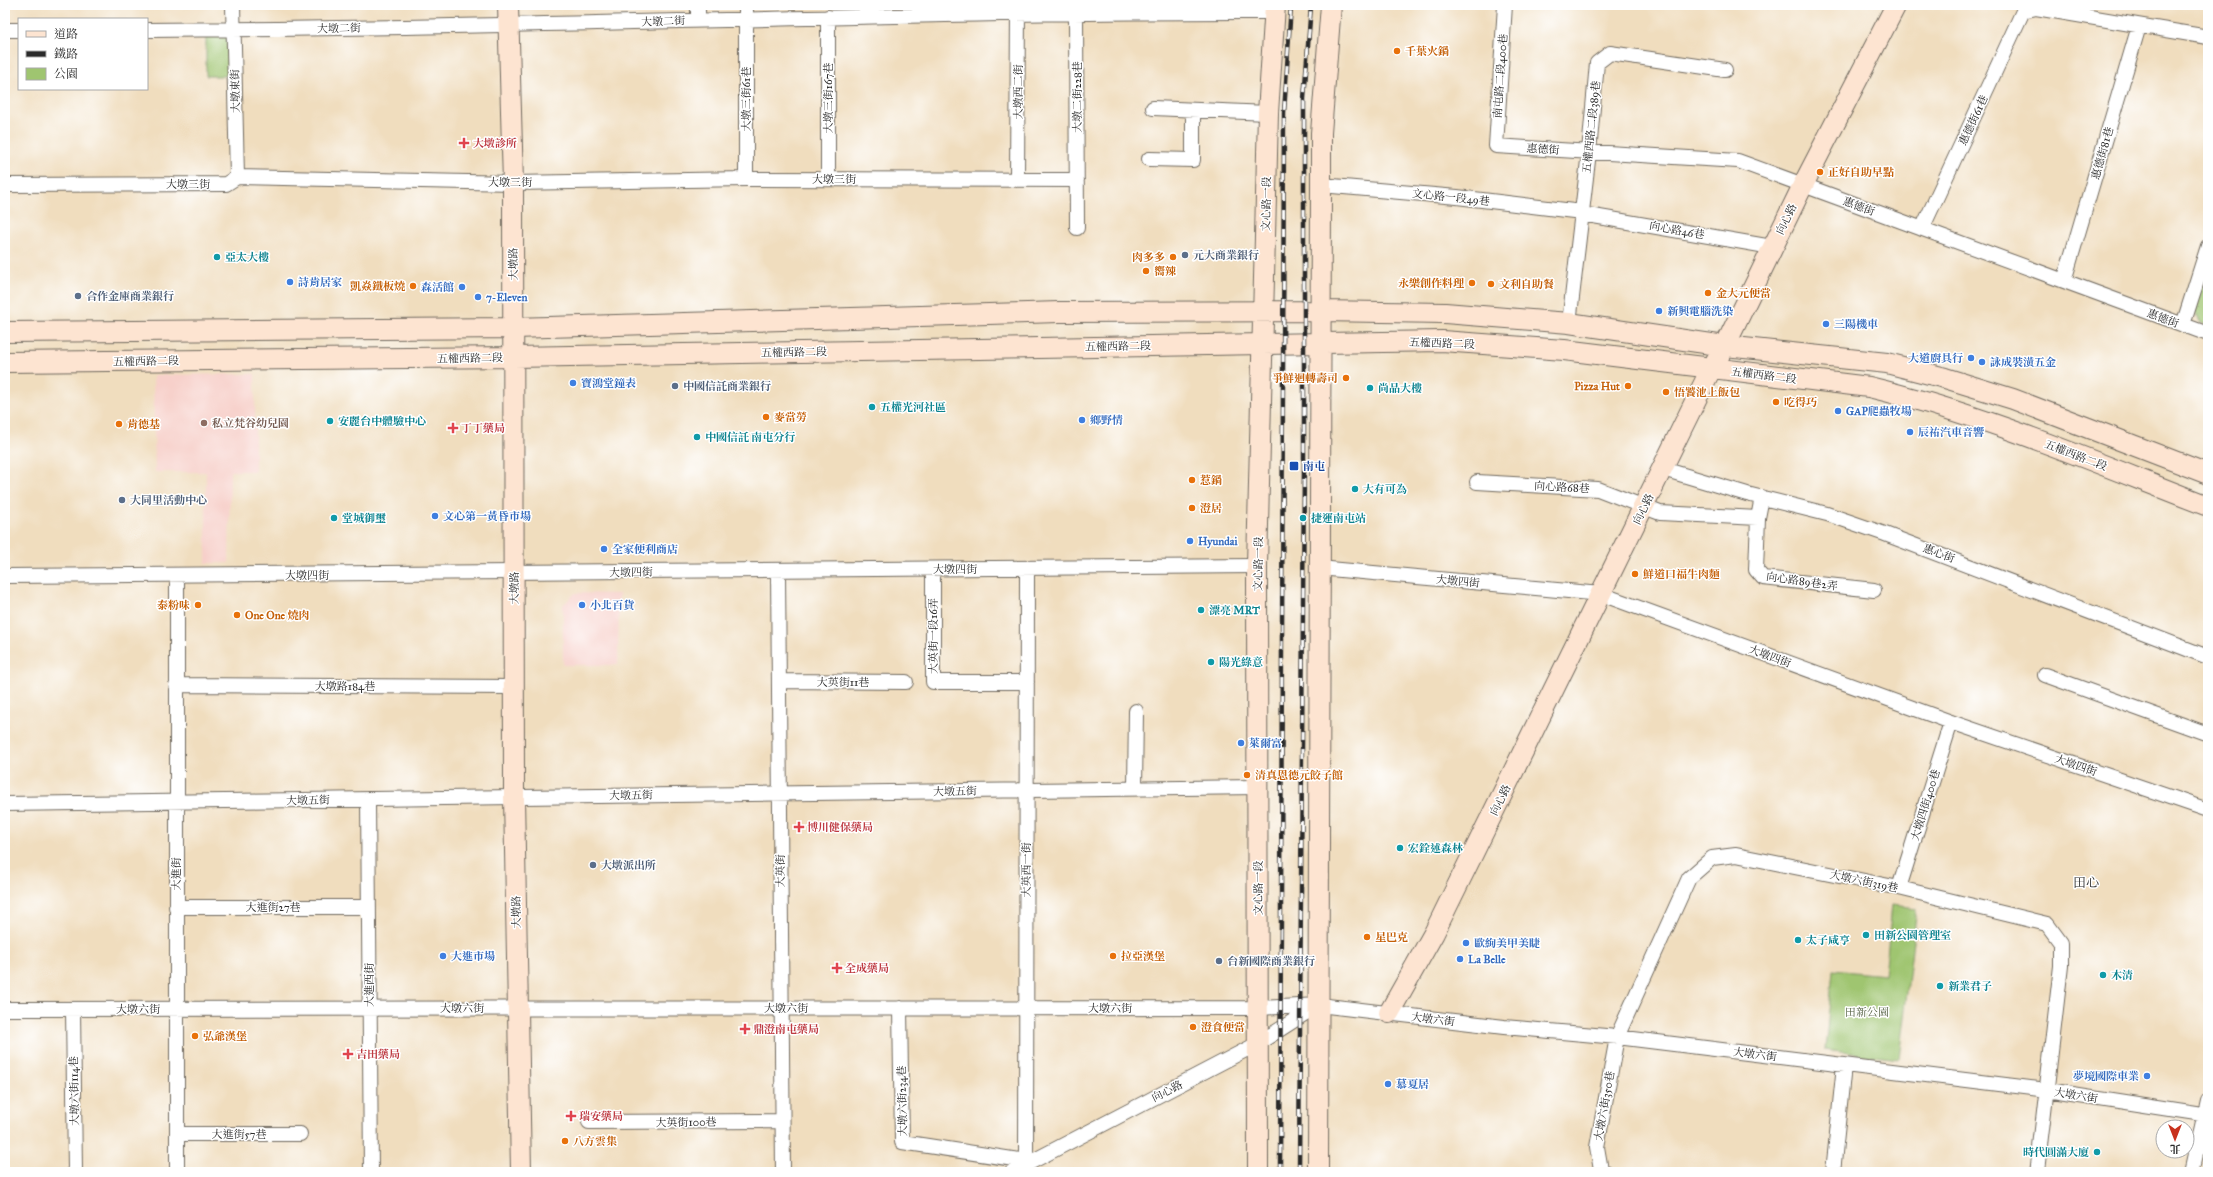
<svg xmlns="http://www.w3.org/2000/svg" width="2213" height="1177" font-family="'IM FELL Great Primer','Noto Serif TC',serif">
	<rect width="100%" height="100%" fill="#fff"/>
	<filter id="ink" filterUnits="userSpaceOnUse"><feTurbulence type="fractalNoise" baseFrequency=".025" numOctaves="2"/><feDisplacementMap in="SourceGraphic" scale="8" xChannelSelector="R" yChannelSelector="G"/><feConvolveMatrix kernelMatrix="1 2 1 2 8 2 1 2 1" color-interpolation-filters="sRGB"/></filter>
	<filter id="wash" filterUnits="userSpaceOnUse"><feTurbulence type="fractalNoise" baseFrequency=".012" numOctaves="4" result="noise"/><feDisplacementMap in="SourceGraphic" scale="16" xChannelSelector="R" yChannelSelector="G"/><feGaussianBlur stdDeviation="0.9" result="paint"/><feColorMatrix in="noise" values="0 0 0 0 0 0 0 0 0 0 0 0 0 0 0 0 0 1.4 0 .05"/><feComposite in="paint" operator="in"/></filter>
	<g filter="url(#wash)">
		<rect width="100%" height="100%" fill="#f0ddbe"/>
		<path fill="#f7d0ca" d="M255,374v97h-25l-1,92h-23v-91h-51l-2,-97z
			M575,593l44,1 -1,71h-55v-60z"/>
		<path fill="#9fc570" stroke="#65784e" d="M206,31h25v45h-25z
			M2208,267v59l-7,-3 -7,-12z
			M1892,905l25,3 -18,151 -74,-9 8,-80 52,5z"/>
	</g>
	<g filter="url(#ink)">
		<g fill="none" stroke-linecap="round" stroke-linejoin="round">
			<g stroke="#70695e" stroke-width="16">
				<path id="street" d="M233,5l4,172
					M698,5v15
					M1505,5l-9,141 242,15 470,173
					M1076,14l1,214
					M828,17v162
					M5,30h14
					M147,30c376,-1 752,-19 1128,-18
					M1153,108l115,5
					M1149,159l44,1v-50
					M746,179v-174
					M1017,180l1,-175
					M5,185l221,-1 11,-7 276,6 233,-4 331,1
					M1321,185l136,12 125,15
					M1582,214l190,33
					M1922,229l101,-218 13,-3 172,29
					M2064,281l75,-255
					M1569,323l20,-171 8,-89 13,-10 115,17
					M2183,325l25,-79
					M1663,469l84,25 80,20 58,20 323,123
					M1477,482l121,7 62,24 98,5
					M1762,497l-4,21 -2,52 7,8 111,12
					M1319,568l282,26 350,128 257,88
					M933,569v113h94
					M778,571l5,601
					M5,576l1252,-10
					M177,576v596
					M2045,675l163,59
					M779,681l127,1
					M176,685l338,2
					M1135,788l1,-77
					M368,799l3,373
					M5,804l1253,-17
					M1899,888l52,-166
					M176,907h193
					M900,1008l2,134 124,19
					M5,1009l1253,-1 61,-3 185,22 113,10 430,53 161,25
					M73,1009l2,163
					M589,1122l193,-1
					M177,1134h123
					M1012,1172l245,-128 61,-39
					M1026,1172l1,-604
					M1606,1172l-5,-2 -4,-23 20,-110 72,-159 23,-20 24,-3 163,33 148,36 14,19v23l-24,206
					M1833,1172l11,-107
					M2192,1172l16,-72"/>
			</g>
			<g stroke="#70695e" stroke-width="22">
				<path id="secondary" d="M508,5l5,178 1,614 7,375
					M5,332l509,-4 545,-16 261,-1 125,2 124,10 156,23 162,17 58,15 68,21 195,75
					M5,362l509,-5 928,-16 122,9 305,37c117,28 227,76 339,119
					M1389,1013l45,-80 277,-564 14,-23 78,-161 93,-180
					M1258,1172l-1,-606 11,-453 7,-108
					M1318,1172l3,-987v-52l10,-128"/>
			</g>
			<use href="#street" stroke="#fff" stroke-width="14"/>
			<use href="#secondary" stroke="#fde4d1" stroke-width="20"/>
			<g stroke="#2b2b2b" stroke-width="4.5">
				<path id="rail" d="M1280,1172l4,-1059 7,-108
					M1299,1172l5,-706v-367l7,-94"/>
			</g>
			<use href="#rail" stroke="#fff" stroke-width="3" stroke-dasharray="9" stroke-linecap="butt"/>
		</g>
	</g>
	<g fill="#e8710a" stroke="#fff" stroke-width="1.5">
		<circle cx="1397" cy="51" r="4"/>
		<circle cx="1820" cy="172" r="4"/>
		<circle cx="1173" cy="257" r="4"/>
		<circle cx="1146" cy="271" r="4"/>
		<circle cx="1472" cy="283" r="4"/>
		<circle cx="1491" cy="284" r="4"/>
		<circle cx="413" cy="286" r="4"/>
		<circle cx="1708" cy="293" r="4"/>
		<circle cx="1346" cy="378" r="4"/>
		<circle cx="1628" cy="386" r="4"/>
		<circle cx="1666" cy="392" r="4"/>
		<circle cx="1776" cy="402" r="4"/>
		<circle cx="766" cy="417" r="4"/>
		<circle cx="119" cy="424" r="4"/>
		<circle cx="1192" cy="480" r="4"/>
		<circle cx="1192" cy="508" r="4"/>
		<circle cx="1635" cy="574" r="4"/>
		<circle cx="198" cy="605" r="4"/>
		<circle cx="237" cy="615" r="4"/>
		<circle cx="1247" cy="775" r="4"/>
		<circle cx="1367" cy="937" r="4"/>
		<circle cx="1113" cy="956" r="4"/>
		<circle cx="1193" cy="1027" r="4"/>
		<circle cx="195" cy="1036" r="4"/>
		<circle cx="565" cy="1141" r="4"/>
	</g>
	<g fill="#e0444e" stroke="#fff" stroke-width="1.5">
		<path d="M462 137h4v4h4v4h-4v4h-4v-4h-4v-4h4z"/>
		<path d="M451 422h4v4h4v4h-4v4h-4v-4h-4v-4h4z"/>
		<path d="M797 821h4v4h4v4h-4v4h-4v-4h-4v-4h4z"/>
		<path d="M835 962h4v4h4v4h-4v4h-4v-4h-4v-4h4z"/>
		<path d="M743 1023h4v4h4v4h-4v4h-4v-4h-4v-4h4z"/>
		<path d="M346 1048h4v4h4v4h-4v4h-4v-4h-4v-4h4z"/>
		<path d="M569 1110h4v4h4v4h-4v4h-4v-4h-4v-4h4z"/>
	</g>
	<g fill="#5c6f8a" stroke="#fff" stroke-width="1.5">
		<circle cx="1185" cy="255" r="4"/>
		<circle cx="78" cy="296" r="4"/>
		<circle cx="675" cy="386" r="4"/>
		<circle cx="122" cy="500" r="4"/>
		<circle cx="593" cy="865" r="4"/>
		<circle cx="1219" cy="961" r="4"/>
	</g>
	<g fill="#0f9aa8" stroke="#fff" stroke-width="1.5">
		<circle cx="217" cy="257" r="4"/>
		<circle cx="1370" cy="388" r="4"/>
		<circle cx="872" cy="407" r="4"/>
		<circle cx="330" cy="421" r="4"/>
		<circle cx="697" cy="437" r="4"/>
		<circle cx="1355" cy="489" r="4"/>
		<circle cx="334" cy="518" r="4"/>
		<circle cx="1303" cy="518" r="4"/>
		<circle cx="1201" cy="610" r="4"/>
		<circle cx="1211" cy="662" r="4"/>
		<circle cx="1400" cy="848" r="4"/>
		<circle cx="1866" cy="935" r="4"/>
		<circle cx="1798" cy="940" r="4"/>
		<circle cx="2103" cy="975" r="4"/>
		<circle cx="1940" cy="986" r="4"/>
		<circle cx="2097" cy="1152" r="4"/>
	</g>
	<g fill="#3f7fe0" stroke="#fff" stroke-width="1.5">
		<circle cx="290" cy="282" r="4"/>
		<circle cx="462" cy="287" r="4"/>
		<circle cx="478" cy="297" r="4"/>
		<circle cx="1659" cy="311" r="4"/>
		<circle cx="1826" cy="324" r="4"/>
		<circle cx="1971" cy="358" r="4"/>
		<circle cx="1982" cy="362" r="4"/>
		<circle cx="573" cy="383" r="4"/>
		<circle cx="1838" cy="411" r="4"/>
		<circle cx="1082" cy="420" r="4"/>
		<circle cx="1910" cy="432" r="4"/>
		<circle cx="435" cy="516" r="4"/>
		<circle cx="1190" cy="541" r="4"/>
		<circle cx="604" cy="549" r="4"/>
		<circle cx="582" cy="605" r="4"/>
		<circle cx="1241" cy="743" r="4"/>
		<circle cx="1466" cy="943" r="4"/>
		<circle cx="443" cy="956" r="4"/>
		<circle cx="1460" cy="959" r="4"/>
		<circle cx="2147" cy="1076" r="4"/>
		<circle cx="1388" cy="1084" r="4"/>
	</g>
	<circle fill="#8d6e63" stroke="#fff" stroke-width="1.5" cx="204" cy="423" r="4"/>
	<rect fill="#1a4fb4" stroke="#fff" stroke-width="1.5" x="1289" y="461" width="10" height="10" rx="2"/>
	<g text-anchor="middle" stroke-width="3" stroke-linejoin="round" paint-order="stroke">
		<g font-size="11" fill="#2b2b2b" stroke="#fff">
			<text transform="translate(663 21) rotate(-2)" y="4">大墩二街</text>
			<text transform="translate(339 28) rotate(-1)" y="4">大墩二街</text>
			<text transform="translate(1500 76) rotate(-86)" y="4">南屯路二段400巷</text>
			<text transform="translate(235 91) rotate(-91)" y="4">大墩東街</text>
			<text transform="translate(1018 92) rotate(-90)" y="4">大墩西二街</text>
			<text transform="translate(1077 97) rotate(-90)" y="4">大墩二街228巷</text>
			<text transform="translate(828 98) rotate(-90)" y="4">大墩三街167巷</text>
			<text transform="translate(746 99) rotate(-90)" y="4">大墩三街61巷</text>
			<text transform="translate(1973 120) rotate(-65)" y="4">惠德街61巷</text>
			<text transform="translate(1591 127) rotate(-84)" y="4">五權西路二段389巷</text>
			<text transform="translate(1543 149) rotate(4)" y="4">惠德街</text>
			<text transform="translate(2102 153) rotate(-74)" y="4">惠德街81巷</text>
			<text x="834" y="183">大墩三街</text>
			<text x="510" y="186">大墩三街</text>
			<text x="188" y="188">大墩三街</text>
			<text transform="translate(1451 197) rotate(6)" y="4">文心路一段49巷</text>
			<text transform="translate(1266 204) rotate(-89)" y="4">文心路一段</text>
			<text transform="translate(1859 206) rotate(20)" y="4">惠德街</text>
			<text transform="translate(1786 219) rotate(-64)" y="4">向心路</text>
			<text transform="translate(1677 230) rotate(10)" y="4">向心路46巷</text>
			<text transform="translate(513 264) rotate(-91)" y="4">大墩路</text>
			<text transform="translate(2163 318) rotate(20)" y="4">惠德街</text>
			<text transform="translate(1442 343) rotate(2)" y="4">五權西路二段</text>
			<text transform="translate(1118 346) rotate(-1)" y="4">五權西路二段</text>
			<text transform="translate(794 352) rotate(-1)" y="4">五權西路二段</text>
			<text transform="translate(470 358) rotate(-1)" y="4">五權西路二段</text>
			<text transform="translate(146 361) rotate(-1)" y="4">五權西路二段</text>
			<text transform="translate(1764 375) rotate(7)" y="4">五權西路二段</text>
			<text transform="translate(2076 455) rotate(21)" y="4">五權西路二段</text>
			<text transform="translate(1562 487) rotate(3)" y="4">向心路68巷</text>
			<text transform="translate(1643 509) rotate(-64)" y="4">向心路</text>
			<text transform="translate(1939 553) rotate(20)" y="4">惠心街</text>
			<text transform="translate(1258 564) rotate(-89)" y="4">文心路一段</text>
			<text x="955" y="573">大墩四街</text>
			<text transform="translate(631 572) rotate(-1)" y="4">大墩四街</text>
			<text x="307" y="579">大墩四街</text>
			<text transform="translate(1458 581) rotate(5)" y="4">大墩四街</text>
			<text transform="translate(1802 581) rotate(8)" y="4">向心路89巷2弄</text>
			<text transform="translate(514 588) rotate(-90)" y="4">大墩路</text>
			<text transform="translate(933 636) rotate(-90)" y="4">大英街一段16弄</text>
			<text transform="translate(1770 656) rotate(20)" y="4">大墩四街</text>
			<text x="843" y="686">大英街11巷</text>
			<text x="345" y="690">大墩路184巷</text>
			<text transform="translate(2076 765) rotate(19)" y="4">大墩四街</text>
			<text transform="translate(955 791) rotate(-1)" y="4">大墩五街</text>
			<text transform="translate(631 795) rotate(-1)" y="4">大墩五街</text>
			<text transform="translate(308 800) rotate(-1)" y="4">大墩五街</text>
			<text transform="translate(1500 800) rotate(-64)" y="4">向心路</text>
			<text transform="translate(1925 805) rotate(-73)" y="4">大墩四街400巷</text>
			<text transform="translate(1026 870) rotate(-90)" y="4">大英西一街</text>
			<text transform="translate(780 871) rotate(-90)" y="4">大英街</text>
			<text transform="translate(176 874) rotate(-90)" y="4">大進街</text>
			<text transform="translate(1864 881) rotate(12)" y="4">大墩六街319巷</text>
			<text transform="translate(1258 888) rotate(-90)" y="4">文心路一段</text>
			<text x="273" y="911">大進街27巷</text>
			<text transform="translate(516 912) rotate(-91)" y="4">大墩路</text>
			<text transform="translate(369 985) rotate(-90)" y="4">大進西街</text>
			<text x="462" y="1012">大墩六街</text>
			<text x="786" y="1012">大墩六街</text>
			<text x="1110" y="1012">大墩六街</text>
			<text x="138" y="1013">大墩六街</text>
			<text transform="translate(1433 1019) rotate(7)" y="4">大墩六街</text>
			<text transform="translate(1755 1054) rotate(7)" y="4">大墩六街</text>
			<text transform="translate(74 1091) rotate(-91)" y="4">大墩六街114巷</text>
			<text transform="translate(1167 1091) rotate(-27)" y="4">向心路</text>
			<text transform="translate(2076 1095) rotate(9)" y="4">大墩六街</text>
			<text transform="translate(902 1101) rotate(-91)" y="4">大墩六街234巷</text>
			<text transform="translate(1604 1106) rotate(-80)" y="4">大墩六街350巷</text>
			<text transform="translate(686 1122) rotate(-1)" y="4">大英街100巷</text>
			<text x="239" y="1138">大進街57巷</text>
		</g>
		<g font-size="11" font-weight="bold" fill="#c56008" stroke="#fff" text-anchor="start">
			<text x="1405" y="55">千葉火鍋</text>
			<text x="1828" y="176">正好自助早點</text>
			<text x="1165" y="261" text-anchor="end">肉多多</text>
			<text x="1154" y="275">嚮辣</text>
			<text x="1464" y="287" text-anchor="end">永樂創作料理</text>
			<text x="1499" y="288">文利自助餐</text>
			<text x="405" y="290" text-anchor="end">凱焱鐵板燒</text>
			<text x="1716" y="297">金大元便當</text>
			<text x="1338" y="382" text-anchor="end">爭鮮迴轉壽司</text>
			<text x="1620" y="390" text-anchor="end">Pizza Hut</text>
			<text x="1674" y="396">悟饕池上飯包</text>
			<text x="1784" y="406">吃得巧</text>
			<text x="774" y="421">麥當勞</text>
			<text x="127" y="428">肯德基</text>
			<text x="1200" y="484">惹鍋</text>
			<text x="1200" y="512">澄居</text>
			<text x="1643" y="578">鮮道口福牛肉麵</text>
			<text x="190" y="609" text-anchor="end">泰粉味</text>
			<text x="245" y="619">One One 燒肉</text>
			<text x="1255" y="779">清真恩德元餃子館</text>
			<text x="1375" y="941">星巴克</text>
			<text x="1121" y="960">拉亞漢堡</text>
			<text x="1201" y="1031">澄食便當</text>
			<text x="203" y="1040">弘爺漢堡</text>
			<text x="573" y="1145">八方雲集</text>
		</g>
		<g font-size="11" font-weight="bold" fill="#be3a42" stroke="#fff" text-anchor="start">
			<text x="473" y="147">大墩診所</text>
			<text x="461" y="432">丁丁藥局</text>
			<text x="807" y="831">博川健保藥局</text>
			<text x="845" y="972">全成藥局</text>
			<text x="753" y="1033">鼎澄南屯藥局</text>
			<text x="356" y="1058">吉田藥局</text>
			<text x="579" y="1120">瑞安藥局</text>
		</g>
		<g font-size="11" font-weight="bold" fill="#4e5e75" stroke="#fff" text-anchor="start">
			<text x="1193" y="259">元大商業銀行</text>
			<text x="86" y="300">合作金庫商業銀行</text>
			<text x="683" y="390">中國信託商業銀行</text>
			<text x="130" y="504">大同里活動中心</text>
			<text x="601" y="869">大墩派出所</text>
			<text x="1227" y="965">台新國際商業銀行</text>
		</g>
		<g font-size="11" font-weight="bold" fill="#0d838f" stroke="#fff" text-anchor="start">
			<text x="225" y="261">亞太大樓</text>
			<text x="1378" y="392">尚品大樓</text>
			<text x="880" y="411">五權光河社區</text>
			<text x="338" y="425">安麗台中體驗中心</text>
			<text x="705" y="441">中國信託 南屯分行</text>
			<text x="1363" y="493">大有可為</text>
			<text x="342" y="522">堂城御璽</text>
			<text x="1311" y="522">捷運南屯站</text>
			<text x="1209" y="614">漂亮 MRT</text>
			<text x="1219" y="666">陽光綠意</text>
			<text x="1408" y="852">宏銓述森林</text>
			<text x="1874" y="939">田新公園管理室</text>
			<text x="1806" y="944">太子咸亨</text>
			<text x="2111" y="979">木清</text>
			<text x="1948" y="990">新業君子</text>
			<text x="2089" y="1156" text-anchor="end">時代圓滿大廈</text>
		</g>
		<g font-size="11" font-weight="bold" fill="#366cbe" stroke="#fff" text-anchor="start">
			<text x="298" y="286">詩肯居家</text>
			<text x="454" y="291" text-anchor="end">森活館</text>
			<text x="486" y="301">7-Eleven</text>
			<text x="1667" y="315">新興電腦洗染</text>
			<text x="1834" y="328">三陽機車</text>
			<text x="1963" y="362" text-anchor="end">大道廚具行</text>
			<text x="1990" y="366">詠成裝潢五金</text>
			<text x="581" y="387">寶鴻堂鐘表</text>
			<text x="1846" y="415">GAP爬蟲牧場</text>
			<text x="1090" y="424">鄉野情</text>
			<text x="1918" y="436">辰祐汽車音響</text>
			<text x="443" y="520">文心第一黃昏市場</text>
			<text x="1198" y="545">Hyundai</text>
			<text x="612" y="553">全家便利商店</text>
			<text x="590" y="609">小北百貨</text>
			<text x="1249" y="747">萊爾富</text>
			<text x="1474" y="947">歐絢美甲美睫</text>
			<text x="451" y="960">大進市場</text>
			<text x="1468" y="963">La Belle</text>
			<text x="2139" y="1080" text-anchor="end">夢境國際車業</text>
			<text x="1396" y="1088">慕夏居</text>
		</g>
		<g font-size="11" font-weight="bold" fill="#785e54" stroke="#fff" text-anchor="start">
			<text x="212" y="427">私立梵谷幼兒園</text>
		</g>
		<g font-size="11" font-weight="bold" fill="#164399" stroke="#fff" text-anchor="start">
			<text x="1303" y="470">南屯</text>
		</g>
		<g font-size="11" fill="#546143" stroke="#fff">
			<text x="1867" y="1016">田新公園</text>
		</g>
		<g font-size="13" fill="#2b2b2b" stroke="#fff">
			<text x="2086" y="887">田心</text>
		</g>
	</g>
	<rect width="2213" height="1177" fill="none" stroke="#fff" stroke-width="20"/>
	<rect x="18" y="18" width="130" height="72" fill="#ffffff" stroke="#aaaaaa"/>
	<rect x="26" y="31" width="20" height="6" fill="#fde4d1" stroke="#aaaaaa"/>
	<text x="54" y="38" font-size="12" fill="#2b2b2b">道路</text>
	<rect x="26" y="51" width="20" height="6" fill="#2b2b2b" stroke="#aaaaaa"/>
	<text x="54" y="58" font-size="12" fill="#2b2b2b">鐵路</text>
	<rect x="26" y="68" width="20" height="12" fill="#9fc570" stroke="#aaaaaa"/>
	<text x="54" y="78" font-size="12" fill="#2b2b2b">公園</text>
	<g transform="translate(2175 1139) rotate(180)"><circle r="19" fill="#ffffff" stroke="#aaaaaa"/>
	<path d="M0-3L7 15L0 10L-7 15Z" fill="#c8321e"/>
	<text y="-6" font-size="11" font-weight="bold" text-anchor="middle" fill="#2b2b2b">北</text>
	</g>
</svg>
